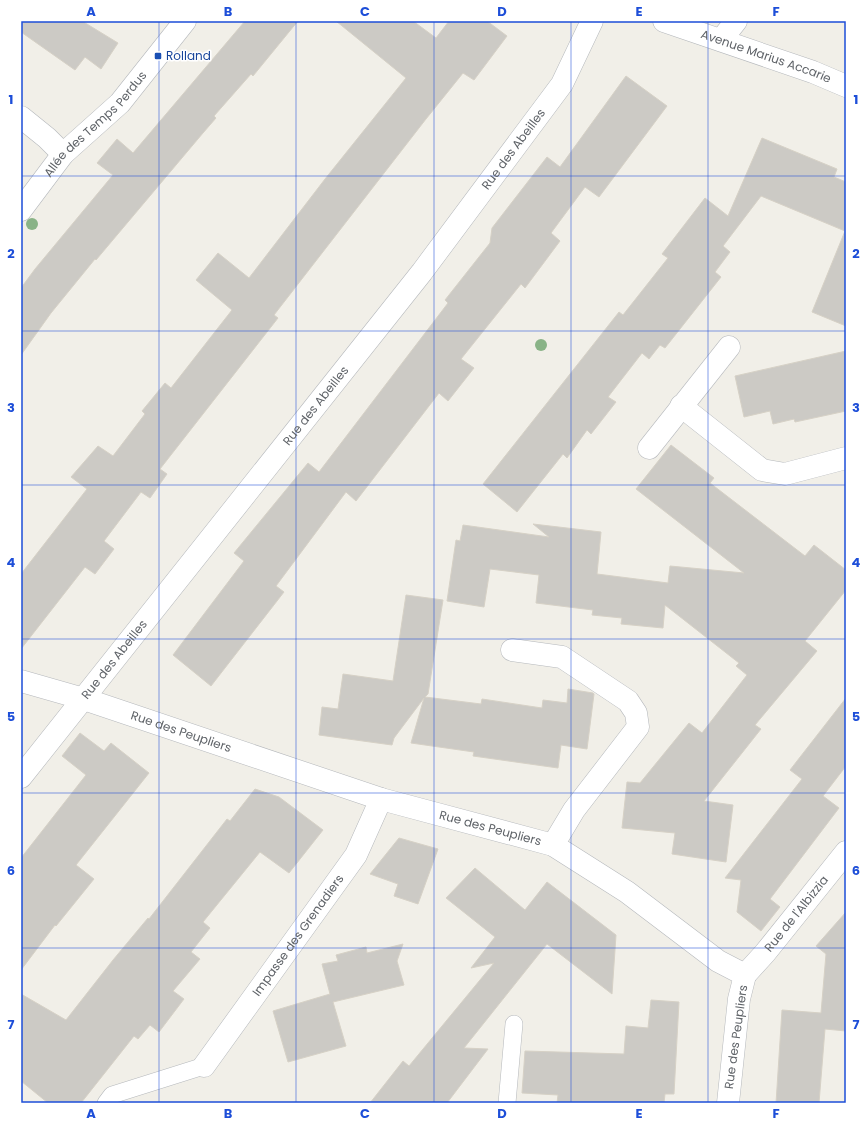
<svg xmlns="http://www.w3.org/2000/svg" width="867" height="1124" font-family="Poppins,sans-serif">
	<rect width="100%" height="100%" fill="#f1efe8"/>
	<path fill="#cccac5" stroke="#d6d1c6" d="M21,21h61l36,22 -17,26 -16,-12 -10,13 -54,-38z
		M245,21h53l-45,55 -2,-2 -37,42 2,2 -13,15 -107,127 -1,-1 -44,54 -30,42v-67l14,-19 78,-94 -16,-12 20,-24 16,14z
		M336,21h77l23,17 13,-17h38l20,15 -33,44 -11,-7 -37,46 -152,196 4,3 -118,151 7,5 -17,24 -9,-6 -37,49 10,8 -19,25 -10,-7 -64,82v-75l66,-85 -16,-12 27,-31 15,10 32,-42 -3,-3 23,-28 6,5 61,-78 -36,-30 22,-27 31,25 76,-99 81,-101z
		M626,76l41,30 -68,91 -14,-10 -34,46 9,8 -35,47 -4,-4 -60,75 13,9 -26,33 -9,-8 -83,108 -10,-9 -70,94 8,6 -73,94 -38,-31 71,-94 -10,-8 74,-90 11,9 129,-169 -3,-3 45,-57 2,-15 55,-71 13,10z
		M762,138l75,31 -3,8 12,5v144l-34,-14 33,-81 -84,-35 -38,50 7,6 -15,20 6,5 -56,71 -5,-3 -11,14 -7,-6 -34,44 8,5 -25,32 -4,-4 -20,28 -4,-4 -46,58 -34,-28 136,-172 4,3 45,-57 -6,-4 43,-56 23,18z
		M846,351v60l-51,11 -1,-3 -21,5 -3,-13 -26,6 -9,-41z
		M671,445l43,33 -4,5 95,73 9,-11 32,25v20l-41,51 12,10 -62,74 6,4 -57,72 29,4 -7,57 -54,-8 3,-21 -53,-5 5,-46 13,1 49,-60 13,10 45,-58 -11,-9 3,-3 -74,-58 -2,23 -42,-4 1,-6 -30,-3 1,-5 -57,-7 3,-28 -49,-6 -6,38 -37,-6 9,-61 4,1 3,-16 86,12 -16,-13 68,8 -4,42 71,9 2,-17 74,7 -108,-84z
		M406,595l37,5 -15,94 -3,3 56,7 1,-5 60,9 1,-8 24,3 1,-14 25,4 1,1 -7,55 -26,-4 -3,23 -85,-12 1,-4 -63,-9 13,-45 -30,40 -2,7 -73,-10 3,-28 16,2 5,-35 50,7z
		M846,698v68l-23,30 16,12 -69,91 10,8 -19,24 -24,-19 4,-32 -16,-2 77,-99 -12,-9z
		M80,733l24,18 7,-8 38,30 -73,92 18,14 -38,47 -1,-1 -34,45v-112l65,-83 -24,-19z
		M255,789l24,8 44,33 -34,43 -29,-21 -57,70 7,6 -19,24 9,7 -27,32 11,8 -25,33 -9,-7 -12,14 -4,-3 -53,67h-33l-27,-22v-87l45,26 47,-60 35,-42 1,1 78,-100 3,2z
		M399,838l39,11 -20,55 -24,-8 4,-12 -28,-10z
		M475,868l50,42 22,-28 69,53 -4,59 -65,-50 -83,104 24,1 -41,54h-77l33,-42 6,5 85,-103 -23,5 24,-31 -49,-39z
		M846,912v119l-21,-2 -6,74h-43l6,-93 39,3 5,-59 -10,-8z
		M403,944l-6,17 7,24 -71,17 13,44 -58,16 -15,-51 57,-17 -8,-30 16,-3 -2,-6 30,-8 1,6z
		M651,1000l28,2 -5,92h-9l-1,9h-107l1,-8 -36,-2 3,-42 99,3 2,-28 22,2z"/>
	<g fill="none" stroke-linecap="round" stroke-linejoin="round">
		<g stroke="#b5b8bc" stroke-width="18">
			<path id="service" d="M106,1103l6,-8 92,-29
				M507,1103l7,-79"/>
		</g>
		<g stroke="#b5b8bc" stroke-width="23">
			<g id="minor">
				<path id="s1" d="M664,21l149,51 33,14"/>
				<path d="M721,40l15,-19"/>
				<path d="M21,117l26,21 16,16"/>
				<path id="s2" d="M21,210l42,-56 57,-51 65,-82"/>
				<path d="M681,406l81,64 23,4 61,-16"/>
				<path d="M649,448l80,-101"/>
				<path d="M512,650l50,7 66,44 8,12 2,14 -64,83 -21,35"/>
				<path id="s3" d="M21,681l63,18 297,100 172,46 74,47 91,69 27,14 -6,24 -11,104"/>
				<path id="s4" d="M21,777l401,-505 140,-188 30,-63"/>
				<path id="s5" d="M745,975l20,-22 81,-101"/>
				<path id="s6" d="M204,1066l152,-211 25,-56"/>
			</g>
		</g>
		<use href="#service" stroke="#fff" stroke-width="17"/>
		<use href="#minor" stroke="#fff" stroke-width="22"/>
	</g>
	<g fill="#89b387">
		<circle cx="32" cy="224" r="6"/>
		<circle cx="541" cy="345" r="6"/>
	</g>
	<path fill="none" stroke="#1d4ed8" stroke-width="1" stroke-opacity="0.55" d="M159,21v1082M296,21v1082M434,21v1082M571,21v1082M708,21v1082M21,176h825M21,331h825M21,485h825M21,639h825M21,793h825M21,948h825"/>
	<rect fill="#1a4fb4" stroke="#fff" stroke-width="1.5" x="154" y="52" width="8" height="8" rx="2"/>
	<g text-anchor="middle" stroke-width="3" stroke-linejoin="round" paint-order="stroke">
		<g font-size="12" fill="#164399" stroke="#fff" text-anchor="start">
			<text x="166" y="60">Rolland</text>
		</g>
		<g font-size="12" fill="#5f6368" stroke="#fff">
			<text dy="4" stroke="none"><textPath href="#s1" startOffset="108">Avenue Marius Accarie</textPath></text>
			<text dy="4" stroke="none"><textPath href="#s2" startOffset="114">Allée des Temps Perdus</textPath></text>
			<text dy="4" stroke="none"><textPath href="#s4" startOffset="798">Rue des Abeilles</textPath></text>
			<text dy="4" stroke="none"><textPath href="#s4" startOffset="474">Rue des Abeilles</textPath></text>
			<text dy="4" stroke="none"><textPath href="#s4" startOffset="150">Rue des Abeilles</textPath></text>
			<text dy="4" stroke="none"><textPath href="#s3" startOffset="168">Rue des Peupliers</textPath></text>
			<text dy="4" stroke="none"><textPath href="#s3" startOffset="492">Rue des Peupliers</textPath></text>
			<text dy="4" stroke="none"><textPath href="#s5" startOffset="80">Rue de l'Albizzia</textPath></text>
			<text dy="4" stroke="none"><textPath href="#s6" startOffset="161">Impasse des Grenadiers</textPath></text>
			<text transform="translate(736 1037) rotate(-82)" y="4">Rue des Peupliers</text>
		</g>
	</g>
	<rect width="867" height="1124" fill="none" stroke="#ffffff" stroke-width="44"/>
	<rect x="22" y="22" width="823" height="1080" fill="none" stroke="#1d4ed8" stroke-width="1.5"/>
	<g font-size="13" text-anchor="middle" font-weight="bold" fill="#1d4ed8">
		<text x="91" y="16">A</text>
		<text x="228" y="16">B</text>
		<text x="365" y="16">C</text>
		<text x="502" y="16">D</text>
		<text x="639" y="16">E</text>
		<text x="776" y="16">F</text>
		<text x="11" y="104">1</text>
		<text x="856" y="104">1</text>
		<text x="11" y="258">2</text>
		<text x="856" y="258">2</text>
		<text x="11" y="412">3</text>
		<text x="856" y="412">3</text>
		<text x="11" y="567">4</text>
		<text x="856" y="567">4</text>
		<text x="11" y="721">5</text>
		<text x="856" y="721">5</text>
		<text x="11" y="875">6</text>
		<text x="856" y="875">6</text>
		<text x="11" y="1029">7</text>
		<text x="856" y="1029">7</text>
		<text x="91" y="1118">A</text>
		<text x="228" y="1118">B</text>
		<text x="365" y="1118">C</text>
		<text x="502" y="1118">D</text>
		<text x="639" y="1118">E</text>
		<text x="776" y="1118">F</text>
	</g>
</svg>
